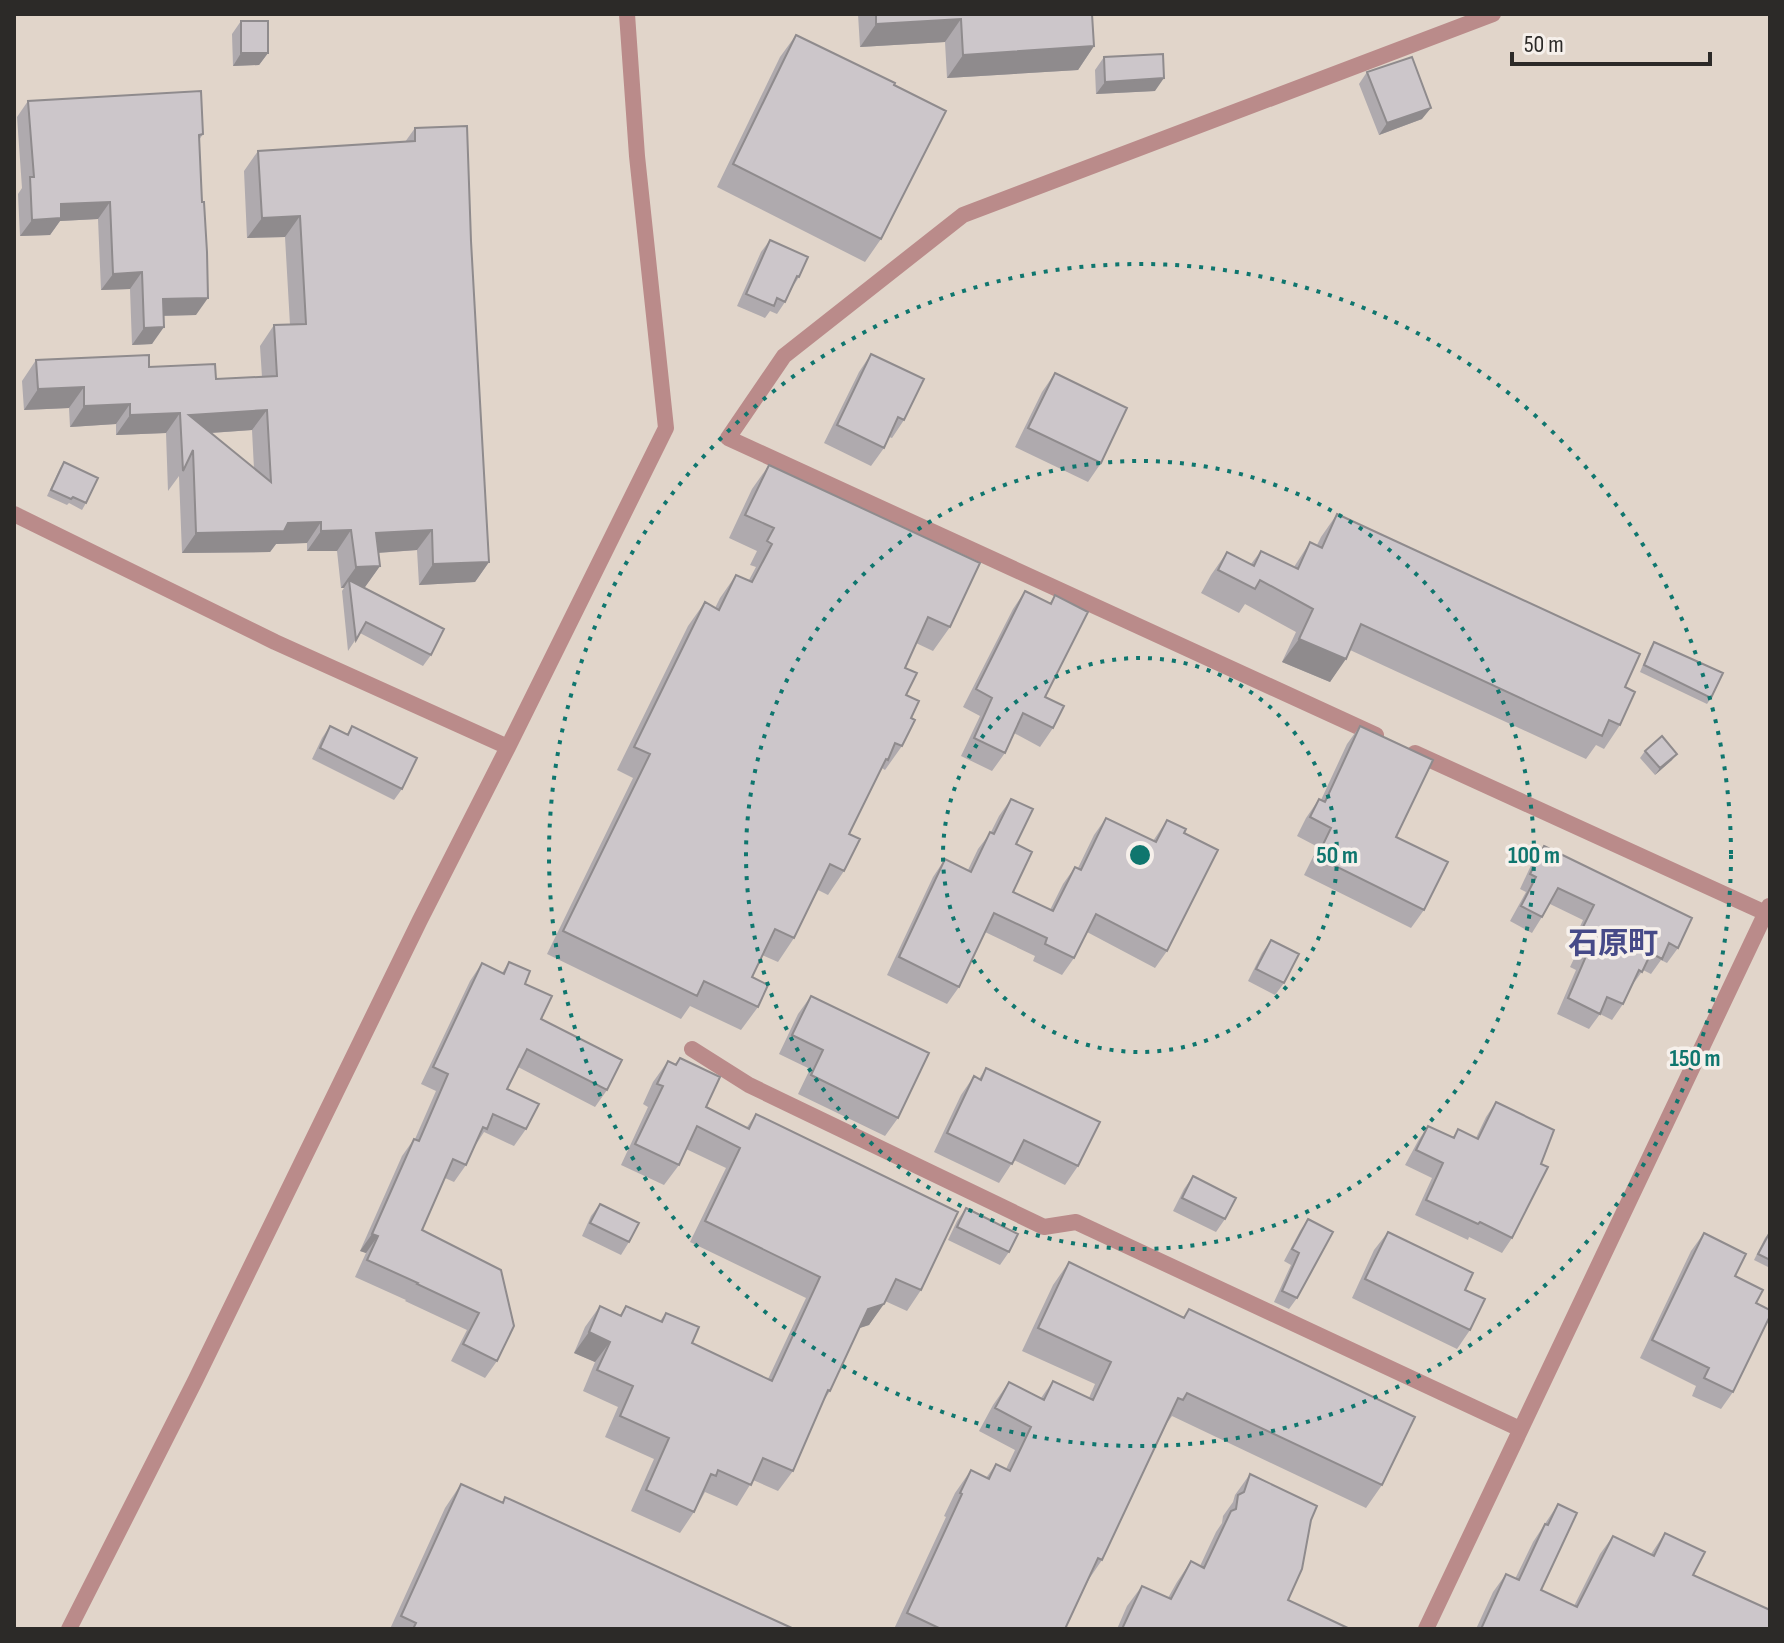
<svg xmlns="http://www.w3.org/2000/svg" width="1784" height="1643" font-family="'Sofia Sans Condensed','Noto Sans JP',sans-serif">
	<rect width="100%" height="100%" fill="#e8e3de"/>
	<path fill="#e1d5ca" d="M14,14h1756v1615h-1756z"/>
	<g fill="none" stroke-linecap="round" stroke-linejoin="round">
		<path stroke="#ba8b8a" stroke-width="16" d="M14,514l261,128 233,105
			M1376,735l-648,-297 56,-82 179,-141 530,-201
			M1415,753l355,162
			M692,1049l57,36 295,142 32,-5 444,207
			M69,1629l126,-248 225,-461 88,-173 158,-319 -29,-272 -10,-142
			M1426,1629l343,-723"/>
	</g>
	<path fill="#afaaae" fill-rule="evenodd" d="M858,14h234l2,32 -16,24 -131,8 -2,-36 -85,5z
		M241,21l27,32 -9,12 -26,1 -1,-32z
		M796,35l85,204 -16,23 -148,-75 63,-130z
		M1104,57l51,34 -59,3 -1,-24z
		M1367,72l55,47 -43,16 -20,-51z
		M28,101l175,33 -4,6 -3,175 -33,1 -11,28 -20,1 -2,-56 -29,1 -3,-71 -38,2 -10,14 -30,1 -2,-42 4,-6 -5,-71z
		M415,128l56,113 18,321 -14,20 -56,3 -2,-35 -39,3 2,13 -15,21h-1l67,68 -8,11 -63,-33 -12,18 -6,-60 2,-3h-3l-4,-37h-30v-8l-31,1 -6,8 -88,1 -3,-77 -11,15 -2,-58 -50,2v-11l-46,3 -1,-19 -45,2 -2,-29 14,-21 113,7 67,12 46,-2 -2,-31 14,-21h16l-5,-88 -38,1 -3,-67 14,-20 147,-9zM252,430l2,39 -43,-36z
		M770,240l29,37 -7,11 -7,14 -8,12 -7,-3 -5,7 -28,-12 24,-54z
		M871,354l33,66 -12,18 -3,-1 -5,11 -13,18 -47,-23 35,-71z
		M1055,373l46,90 -13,19 -73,-35 27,-55z
		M64,462l22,41 -4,7 -13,-7 -2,2 -20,-9 13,-28z
		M769,465l181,162 -17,24 -17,-8 -11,25 1,27 5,23 -9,28 -17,24 -3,-2 -3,4 -30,62 -5,37 -16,24 -10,-5 -24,48 -16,24 -16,-7 -10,22 6,30 -17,23 -51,-24 -9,13 -134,-65 86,-176 -16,-8 71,-144 17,-24 10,6 5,-10 16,-23 13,5 7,-13 -6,-2 7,-14 -28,-13 23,-49z
		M1337,514l288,173 -5,38 -16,24 -8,-4 -10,14 -236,-109 -20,32 -48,-20 14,-30 -51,-28 -6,9 -38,-20 10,-18 16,-23 24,12 10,-13 33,16 16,-25 7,3 4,-8z
		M1025,591l25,12 5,-8 -10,102 8,31 -13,19 -26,-14 -9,20 -13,18 -31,-15 19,-40 -17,-9 50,-98z
		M1654,642l57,56 -4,6 -67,-32 10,-24z
		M330,726l17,8 5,-8 50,63 -8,11 -82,-41 10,-21z
		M1360,726l36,111 28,73 -13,18 -107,-53 14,-28 -21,-11 9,-18 13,-19 2,1 26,-56z
		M1645,751l27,9 -17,15 -15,-17z
		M1011,799l5,45 -3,48 37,18 13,-26 12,-17 3,1 16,-33 12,-17 47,23 14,-21 17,13 -17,118 -12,17 -68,-36 -13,26 -12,17 -29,-14 2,-5 -50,-24 -26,55 -12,17 -60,-29 46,-98 12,-18 23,11 10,-21 13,-17 8,-16z
		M1544,846l134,102 -11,15 -6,-3 -10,14 -8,-4 -12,17 -8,17 -11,16 -12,-6 -11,15 -32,-15 19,-44 -6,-3 10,-21 -7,-4 10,-22 -33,-16 -18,29 -22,-12 16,-29 -6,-3 13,-28z
		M1271,940l13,43 -9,12 -27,-14 14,-28z
		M509,962l16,22 16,35 66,71 -12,17 -77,-40 -11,22 19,40 -12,17 -30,-14 -9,14 -9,19 -12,17 -9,-4 -23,52 79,40 -4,91 -12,17 -34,-17 16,-31 -62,-29 1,-1 -51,-23 11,-24 -6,-2 42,-95 12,-17h1l21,-48 -15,-7 49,-103 12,-18 20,10z
		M811,996l87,122 -13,18 -87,-42 12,-25 -31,-15 19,-40z
		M680,1058l26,49 41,20 9,-13 165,176 -14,21 -22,-10 -16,24 -10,3 -29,63 -6,9 -31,71 -15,20 -25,-11 -16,26 -32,-14 -11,20 -14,21 -49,-22 23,-52 -49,-22 13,-30 -35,-16 12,-29 -21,-9 11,-26 15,-21 20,9 6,-9 34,15 6,-8 26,30 76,36 38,-81 -116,-56 36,-74 -40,-19 -7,16 -15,20 -43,-20 27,-58 -5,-3 10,-22 15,-21 7,3z
		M986,1068l92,98 -13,19 -51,-25 -15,23 -65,-31 27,-57 13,-19 5,3z
		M1496,1102l16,136 -10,15 -33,-16 -1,3 -53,-25 17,-37 -27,-13 13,-24 10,-15 25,11 5,-8 18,9 10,-21z
		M1193,1176l32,43 -9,13 -43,-21 11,-22z
		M600,1204l29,38 -8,13 -39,-19 9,-20z
		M966,1208l43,44 -9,13 -52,-25 9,-19z
		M1308,1219l-11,79 -8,11 -15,-7 17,-37 -7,-4 16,-30z
		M1388,1232l77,58 5,40 -13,19 -105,-51 22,-48z
		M1770,1232v36l-16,-8 11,-22z
		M1704,1233l52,70 -23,89 -12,17 -29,-13 4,-10 -56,-28 51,-107z
		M1069,1262l114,56 6,-9 193,176 -16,23 -194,-92 -5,7 -65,137 -13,19 -24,50h-171l52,-112 -2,-1 11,-23 16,-23 15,8 10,-14 10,5 9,-19 -36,-19 14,-26 16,-23 32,16 12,-17 36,17 6,-14 -73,-33 31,-66z
		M1250,1474l61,46 -23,80 62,29h-233l10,-23 15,-20 26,12 9,-16 14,-21 9,5 16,-34 6,-9 1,-7 10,-14 2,-7z
		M461,1484l41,19 3,-6 289,132h-404l55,-121z
		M1558,1504l-17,86 33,16 26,-52 13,-18 38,18 14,-21 28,42 77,54h-294l17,-37 13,-18 9,5 18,-37z"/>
	<path fill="#8f8b8d" d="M961,19l-16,23 -85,5 16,-23z
		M1094,46l-16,24 -131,8 16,-23z
		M241,53h27l-9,12 -26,1z
		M1164,78l-9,13 -59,3 9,-12z
		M1431,108l-9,11 -43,16 8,-12z
		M110,202l-12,17 -38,2 -10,14 -30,1 12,-16 29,-16z
		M300,216l-15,21 -38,1 15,-20z
		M142,272l-12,17 -29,1 12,-16z
		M208,298l-12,17 -45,1 12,-17z
		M164,327l-12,17 -20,1 12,-17z
		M84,387l-15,21 -45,2 14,-21z
		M130,404l-14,20 -46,3 14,-21z
		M267,410l-15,20 -71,5 8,-20z
		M180,413l-14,20 -50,2 14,-20z
		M321,522l-14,21 -31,1 -6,8 -88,1 14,-20 92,-10z
		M351,530l-14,21h-30l14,-20z
		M432,530l-15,20 -56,4 15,-21z
		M489,562l-14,20 -56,3 14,-21z
		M380,566l-15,21h-15l-1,-7 -5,8h-3l15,-21z
		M1299,639l47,20 -16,23 -48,-20z
		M1677,754l-5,6 -17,15 5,-7z
		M372,1234l6,2 -12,17 -6,-2z
		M884,1304l-15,21 -15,5 14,-21z
		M589,1332l21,10 -15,20 -21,-9z"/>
	<path fill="#ccc6ca" stroke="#8f8b8d" stroke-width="2" fill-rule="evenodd" d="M876,14h216l2,32 -131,9 -2,-36 -85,5z
		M241,21h27v32h-27z
		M796,35l99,48 -1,2 52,26 -65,128 -148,-75z
		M1163,54l1,24 -59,4 -1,-25z
		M1412,57l19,51 -44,15 -20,-51z
		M201,91l2,43 -4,1 3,67h2l3,50 1,46 -45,1 1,28 -20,1 -2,-56 -29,2 -3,-72 -49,2v14l-29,2 -2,-43h4l-6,-76z
		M467,126l4,115 18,321 -56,2 -1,-34 -56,3 4,33 -24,1 -5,-37 -30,1v-9l-33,1 -4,8 -88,2 -3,-83 -10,21 -3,-58 -50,2v-11l-46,2v-19l-46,2 -2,-29 113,-5v12l66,-3 1,15 61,-3 -3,-51 32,-1 -6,-108 -38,2 -4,-67 157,-10v-13zM267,410l4,72 -82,-67z
		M770,240l38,17 -9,20 -2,-1 -12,26 -8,-4 -3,8 -28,-12z
		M871,354l53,25 -20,41 -6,-3 -14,31 -47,-23z
		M1055,373l72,35 -26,55 -73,-35z
		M64,462l34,16 -12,25 -13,-6 -2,2 -20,-9z
		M769,465l211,98 -30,64 -22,-10 -23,51 12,5 -11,22 13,6 -8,17 4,2 -13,26 -7,-3 -7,17 -2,-1 -37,75 11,5 -16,32 -14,-7 -36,74 -19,-9 -23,48 16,8 -10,22 -54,-26 -7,15 -134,-65 87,-177 -16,-7 71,-145 14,8 17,-35 16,7 20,-38 -5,-3 7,-13 -29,-13z
		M1337,514l303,140 -15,33 10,5 -15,33 -11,-5 -7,16 -241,-112 -15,35 -47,-20 14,-30 -53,-29 -5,9 -37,-19 9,-18 27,14 7,-15 37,18 12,-27 12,6z
		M349,580l95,49 -13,26 -65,-33 -10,18z
		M1025,591l26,13 4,-9 33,17 -43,85 19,9 -11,22 -30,-15 -18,40 -31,-15 18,-40 -16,-9z
		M1654,642l69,31 -12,25 -67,-33z
		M330,726l18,9 4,-9 65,32 -15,31 -82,-41z
		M1360,726l73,34 -37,77 52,25 -24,48 -107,-53 14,-29 -21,-11 9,-18 6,3z
		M1662,736l15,18 -17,14 -15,-17z
		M1011,799l22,10 -17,35 16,8 -19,40 40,19 22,-44 6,3 25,-52 50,24 11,-22 19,9 -2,4 34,17 -51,101 -71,-37 -22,44 -29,-14 2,-6 -53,-25 -35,74 -60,-30 46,-98 26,13 19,-40 4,2z
		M1544,846l148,72 -14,30 -9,-5 -7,16 -11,-6 -9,19 -3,-2 -16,34 -16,-7 -7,17 -32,-16 19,-44 -6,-3 10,-20 -8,-4 11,-22 -36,-17 -16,29 -21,-11 15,-29 -6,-3z
		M1271,940l28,14 -15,29 -28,-14z
		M509,962l21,9 -5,13 27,12 -11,23 81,41 -15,30 -80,-41 -20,40 32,15 -13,25 -33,-15 -6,15 -4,-2 -17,38 -13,-6 -31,71 79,40 13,56 -17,35 -34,-17 16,-31 -62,-29 1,-1 -51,-23 11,-24 -6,-2 42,-95 5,2 29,-67 -15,-7 49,-104 22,11z
		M811,996l118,57 -31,65 -87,-43 12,-25 -31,-15z
		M680,1058l40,19 -14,30 43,22 7,-15 202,98 -37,78 -25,-11 -12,25 -16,5 -38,82 -2,-1 -35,81 -30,-13 -12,27 -33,-15 -2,6 -5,-2 -17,38 -48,-22 23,-52 -49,-22 13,-30 -36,-16 13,-28 -21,-10 11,-26 21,10 5,-10 36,16 4,-9 33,14 -7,16 80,38 48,-104 -115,-56 35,-73 -43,-22 -18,39 -44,-21 28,-58 -6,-2 11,-23 8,4z
		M986,1068l114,54 -22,44 -54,-26 -12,24 -65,-31 27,-57 7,4z
		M1496,1102l58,28 -13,34 7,3 -36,71 -32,-16 -2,2 -52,-24 17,-37 -27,-13 12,-24 26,12 4,-9 20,10z
		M1193,1176l43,22 -11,21 -43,-21z
		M600,1204l39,19 -10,19 -39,-19z
		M966,1208l52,26 -9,18 -52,-25z
		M1308,1219l25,13 -36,66 -15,-7 17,-38 -7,-4z
		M1388,1232l85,41 -8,17 20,9 -15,31 -105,-51z
		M1770,1232v28l-12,-6z
		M1704,1233l42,21 -11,22 28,14 -7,13 14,7v6l-37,76 -29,-14 5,-10 -57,-28z
		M1069,1262l115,56 5,-9 226,108 -33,68 -195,-92 -4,7 -5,-2 -76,162 -4,-2 -33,71h-124l-34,-16 55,-119 -2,-1 11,-23 18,9 7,-15 14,7 21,-44 -36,-19 14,-26 35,18 9,-19 40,19 18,-38 -73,-34z
		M1250,1474l67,32 -6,14 -9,49 -14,31 62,29h-228l20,-43 29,13 20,-38 13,7 27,-57 5,-2 2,-14 6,-3z
		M461,1484l42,19 2,-6 289,132h-381l3,-6 -15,-7z
		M1558,1504l19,9 -36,77 36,17 36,-71 41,20 11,-23 40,19 -12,23 77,35v19h-289l25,-55 13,6 26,-56 3,1z"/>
	<g fill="none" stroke="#0f766e" stroke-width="4" stroke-dasharray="4 8">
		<circle cx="1140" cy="855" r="197"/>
		<circle cx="1140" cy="855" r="394"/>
		<circle cx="1140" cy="855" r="591"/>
	</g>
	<g text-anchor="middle" stroke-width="7" stroke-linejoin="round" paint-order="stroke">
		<g font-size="30" font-weight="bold" fill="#464a88" stroke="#f6f0eb">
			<text x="1613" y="953">石原町</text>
		</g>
	</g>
	<circle cx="1140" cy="855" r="12" fill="#0f766e" stroke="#f6f0eb" stroke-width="4"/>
	<g font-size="24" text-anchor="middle" font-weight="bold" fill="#0f766e" stroke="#f6f0eb" stroke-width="7" stroke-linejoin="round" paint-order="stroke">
		<text x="1337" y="863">50 m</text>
		<text x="1534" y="863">100 m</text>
		<text x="1695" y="1066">150 m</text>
	</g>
	<rect width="1784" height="1643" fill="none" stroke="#2c2a28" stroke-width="32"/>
	<path d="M1512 52v12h198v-12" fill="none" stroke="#2c2a28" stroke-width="4"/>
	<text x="1524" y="52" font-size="24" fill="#2c2a28" stroke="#f6f0eb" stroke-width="6" paint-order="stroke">50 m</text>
</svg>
